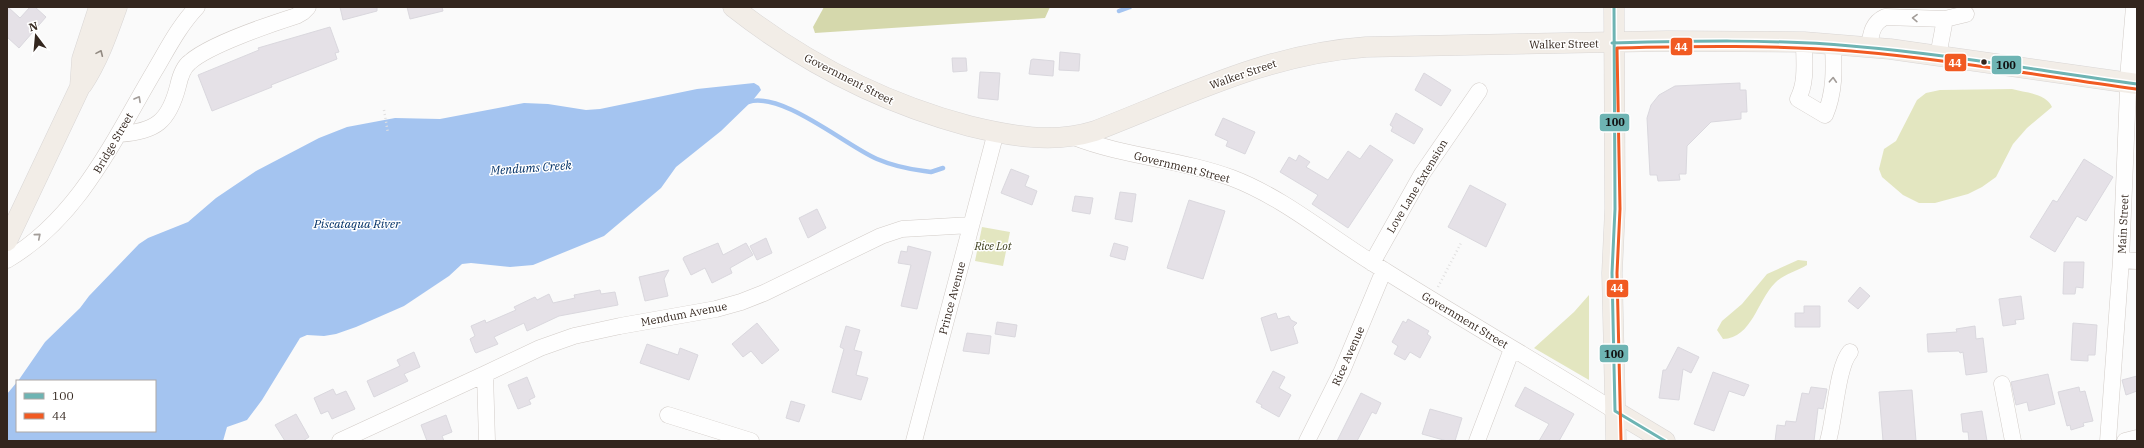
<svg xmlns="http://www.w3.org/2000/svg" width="2144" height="448" font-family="'IBM Plex Serif',serif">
	<rect width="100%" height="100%" fill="#fafafa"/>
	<path fill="#e3e6c0" d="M2012,89c14,4 34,4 40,18l-25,21 -14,16 -17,33 -14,10 -14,7 -33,9h-16l-16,-8 -21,-18 -3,-8 5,-20 12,-8 21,-41 9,-7 14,-3z
		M982,227l28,5 -7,34 -28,-5z
		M1798,260l9,1v4c-10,6 -25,10 -32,18 -18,18 -23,55 -52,56l-6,-9 5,-9 20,-17 25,-30z
		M1589,295v85l-55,-32 40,-36z"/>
	<path fill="#d5d8ac" d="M824,7h226l-5,11 -230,15 -2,-6z"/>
	<path fill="#a4c4f0" d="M754,83l5,3 2,4 -8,10 -32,31 -45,36 -15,21 -57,48 -71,29 -23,2 -39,-4 -9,1 -13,12 -45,30 -48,21 -20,7 -12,2 -17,-1 -7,3 -38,62 -15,20 -20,7 -4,14h-216v-47l10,-12v49h138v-50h-137l27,-39 35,-34 9,-12 50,-52 9,-6 40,-16 28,-24 40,-27 63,-33 28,-11 48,-9 45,1 84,-16 24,1 38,6 14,-1 97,-20z"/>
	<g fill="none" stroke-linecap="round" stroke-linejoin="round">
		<path stroke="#a4c4f0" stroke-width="4.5" d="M1119,11l11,-4
			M748,102c34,-11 97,43 129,57 14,6 31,10 47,12l7,1 12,-4"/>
	</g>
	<path fill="#e5e1e7" stroke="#dad8de" d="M8,7l12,11 10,-11h5l11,10 -27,31 -12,-11z
		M340,7h37v4l-34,9z
		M407,7h35l1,4 -33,8z
		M330,27l9,25 -4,1 2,6 -66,26 1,2 -60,24 -14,-36 61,-25 -1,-2z
		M1060,52l20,2 -1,17 -20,-1z
		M952,58h14l1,13 -14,1z
		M1033,59l21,2 -1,15 -24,-2 2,-14z
		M980,72l20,1 -2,27 -20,-2z
		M1424,73l27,17 -10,16 -26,-16z
		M1740,83v7h6l1,22h-6v7l-30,3 -24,24 -1,28h-7l1,6 -22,1 -1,-6h-7l-3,-57 4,-13 8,-10 16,-9z
		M1396,113l27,16 -9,15 -23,-13 2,-4 -3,-2z
		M1223,118l32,14 -10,22 -19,-8 2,-5 -13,-6z
		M1370,145l23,15 -45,68 -36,-24 6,-9 -38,-23 9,-15 7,4 3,-6 11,7 -4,5 22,13 20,-29 12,8z
		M2084,159l29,18 -27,44 -9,-5 -22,36 -25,-15 23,-37 4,2z
		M1011,169l18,7 -4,10 12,5 -5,14 -31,-12z
		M1470,185l36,19 -20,43 -38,-20z
		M1120,192l16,2 -4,28 -17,-3z
		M1075,196l18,2 -3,16 -18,-3z
		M1189,200l36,11 -22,68 -36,-11z
		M817,209l9,19 -18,10 -9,-20z
		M766,238l6,15 -15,7 -7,-14z
		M718,243l5,12 23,-12 7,12 -23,13 2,5 -20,10 -7,-15 -14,7 -8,-16 1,-2z
		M1114,243l14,4 -3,13 -15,-4z
		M908,246l23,6 -14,57 -16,-3 10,-41 -13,-2 3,-12 6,1z
		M2064,262h20l-1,26 -7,-1 -1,7h-12z
		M669,270l-5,9 4,17 -23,5 -6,-24z
		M1860,287l10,9 -12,13 -10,-8z
		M600,290l1,4 14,-2 3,13 -59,11 -32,15 -3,-8 -30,14 4,7 -22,9 -1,-1 -5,-13 5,-3 -4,-10 14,-6 1,3 30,-13 -2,-3 21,-10 2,3 12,-6 4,9 22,-5 -1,-3z
		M2021,296l3,23 -9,1 1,4 -13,2 -4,-27z
		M1804,306h16v21h-25v-14h9z
		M1276,313l2,6 11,-3 2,4 6,3 -4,4 5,16 -27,8 -10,-33z
		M1408,319l21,12 -2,3 4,3 -11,21 -10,-6 -5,8 -11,-6 4,-8 -6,-4 11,-21 3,2z
		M997,322l20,3 -2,12 -20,-3z
		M757,323l22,27 -17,14 -11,-13 -8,6 -11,-13z
		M2073,323l24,2 -2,30h-7v6l-17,-1z
		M846,326l14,4 -6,20 8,2 -6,23 12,3 -7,22 -29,-8 12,-43 -4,-2z
		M1975,326l1,13 7,-1 4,34 -21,3 -3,-23 -3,1 -1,-2 -31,1 -1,-18 30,-2 -1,-3z
		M967,333l24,3 -2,18 -26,-3z
		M647,344l31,11 2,-7 18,7 -9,25 -49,-17z
		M1678,347l21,10 -8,16 -8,-4 -4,31 -20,-2 4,-28h3z
		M414,352l6,15 -16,7 4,7 -34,16 -7,-16 33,-15 -3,-6z
		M1273,371l12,6 -6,11 12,7 -12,22 -18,-10 1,-2 -6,-3z
		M1713,372l36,13 -5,11 -15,-5 -15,40 -20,-7z
		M2048,374l7,30 -26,7 -2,-9 -11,3 -5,-23z
		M2137,376v15l-11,4 -4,-15z
		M527,377l8,20 -6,3 2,4 -13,5 -10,-24z
		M1525,387l49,27 -15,27h-20l10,-17 -34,-18z
		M1811,387l16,2 -4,20 -5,-1 -4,33h-39l2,-16 8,1 1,-5 10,1 6,-29 7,1z
		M2079,387l1,5 5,-1 8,30 -10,2 1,3 -13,4 -1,-5 -3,1 -9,-34z
		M333,389l3,6 10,-4 9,18 -23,10 -4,-8 -7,3 -7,-16z
		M1912,390l4,51h-33l-4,-49z
		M1361,393l20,10 -5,11 -4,-2 -15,29h-20z
		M791,401l14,4 -6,17 -13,-4z
		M1430,409l32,9 -7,23h-8l-25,-7z
		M1982,411l5,30h-18l-1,-9h-5l-2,-18z
		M296,414l13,23 -6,4h-18l-10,-16z
		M446,415l6,17 -10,4 2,5h-17l-6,-16z"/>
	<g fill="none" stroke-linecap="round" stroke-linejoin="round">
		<g stroke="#d2ccc8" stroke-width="17">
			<path id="minor" d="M1945,19l21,-5
				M1804,42c0,20 3,39 -6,57l27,16c10,-23 9,-46 8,-71
				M1869,47c2,-13 3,-24 16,-30l60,2 -7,37
				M119,134c37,-2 50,-13 59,-48 2,-9 5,-19 12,-24 19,-17 81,-38 106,-46l7,-4 5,-5
				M1074,137c51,20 107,22 158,41 50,19 94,56 139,84 80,51 163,98 244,149
				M7,260c73,-43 107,-121 148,-190 13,-22 24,-44 42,-63
				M2121,260l16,1
				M1372,263l50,-89 57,-83
				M485,374l55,-26 34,-12 46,-10 96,-17 25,-7 23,-9 117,-57 21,-7 69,-4
				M2002,384l11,57
				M668,415l83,26
				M340,441l145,-67 2,67
				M914,441l82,-309
				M1307,441l35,-70 42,-101
				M1477,441l35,-92
				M1828,441c7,-23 9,-74 22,-89
				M2108,441l13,-181 8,-194 5,-59
				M2125,441l12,-3"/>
		</g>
		<g stroke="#d9d6d5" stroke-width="21">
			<path id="major" d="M733,7c70,55 150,96 236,119 41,10 84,18 126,5 91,-35 171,-77 271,-84l301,-6 137,1 86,7 247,35
				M1614,7l1,202 -3,64 4,168
				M82,85c16,-24 25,-50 35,-78
				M7,241l73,-154 2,-28 17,-52
				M1615,411l50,30"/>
		</g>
		<path stroke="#e1e0e0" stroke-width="2.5" stroke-dasharray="1 3" stroke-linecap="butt" d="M384,110l4,23
			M1438,287l23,-44"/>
		<use href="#minor" stroke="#fefefe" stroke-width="16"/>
		<use href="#major" stroke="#f2ede7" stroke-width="20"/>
		<g stroke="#fff" stroke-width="6">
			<path id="bus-1" d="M1614,7l1,202 -3,64 3,138 50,30
				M1612,43c80,-2 160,-4 239,3 96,8 191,25 286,38"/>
		</g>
		<g stroke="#fff" stroke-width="6">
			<path id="bus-2" d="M1621,441l-4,-168 3,-64 -3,-161c78,-2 156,-3 234,3 95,8 190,25 285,38"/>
		</g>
		<use href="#bus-1" stroke="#6eb4b3" stroke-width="3"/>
		<use href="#bus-2" stroke="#f15a22" stroke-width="3"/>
	</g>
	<defs><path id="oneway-chevron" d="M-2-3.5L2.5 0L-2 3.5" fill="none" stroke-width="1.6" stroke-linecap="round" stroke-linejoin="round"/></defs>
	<g stroke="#a39d99">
		<use href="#oneway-chevron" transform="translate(1915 18) rotate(-179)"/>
		<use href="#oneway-chevron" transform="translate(1833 80) rotate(-87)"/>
		<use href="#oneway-chevron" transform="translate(138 99) rotate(-61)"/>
		<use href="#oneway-chevron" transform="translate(38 236) rotate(-40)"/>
	</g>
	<use stroke="#928a82" href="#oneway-chevron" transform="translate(100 53) rotate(-66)"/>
	<circle fill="#33261e" stroke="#fff" stroke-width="1.5" cx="1984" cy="62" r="3.5"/>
	<g text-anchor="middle" stroke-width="3" stroke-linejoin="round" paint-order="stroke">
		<g font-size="11" fill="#33261e" stroke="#fff">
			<text transform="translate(1564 44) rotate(-1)" y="4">Walker Street</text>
			<text transform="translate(1243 74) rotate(-19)" y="4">Walker Street</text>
			<text transform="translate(849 79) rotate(27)" y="4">Government Street</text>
			<text transform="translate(113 143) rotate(-60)" y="4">Bridge Street</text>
			<text transform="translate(1182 167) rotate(14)" y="4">Government Street</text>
			<text transform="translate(1417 186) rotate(-59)" y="4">Love Lane Extension</text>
			<text transform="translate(2123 224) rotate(-87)" y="4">Main Street</text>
			<text transform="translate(952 298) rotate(-75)" y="4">Prince Avenue</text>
			<text transform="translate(684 314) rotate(-11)" y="4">Mendum Avenue</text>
			<text transform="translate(1465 320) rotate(31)" y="4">Government Street</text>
			<text transform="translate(1348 356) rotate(-66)" y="4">Rice Avenue</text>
		</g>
		<g font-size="11" font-style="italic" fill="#393b19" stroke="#fff">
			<text x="993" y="250">Rice Lot</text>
		</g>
		<g font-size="12" font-style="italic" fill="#023167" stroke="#fff">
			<text transform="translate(531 168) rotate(-4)" y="4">Mendums Creek</text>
			<text x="357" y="228">Piscataqua River</text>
		</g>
	</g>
	<g stroke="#fff" stroke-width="1.5">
		<rect x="1670" y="37" width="23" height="19" rx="4" fill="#f15a22"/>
		<rect x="1944" y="53" width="23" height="19" rx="4" fill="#f15a22"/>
		<rect x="1991" y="55" width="31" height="20" rx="4" fill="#6eb4b3"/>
		<rect x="1599" y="113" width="31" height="19" rx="4" fill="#6eb4b3"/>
		<rect x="1606" y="279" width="23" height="19" rx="4" fill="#f15a22"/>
		<rect x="1599" y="344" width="30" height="19" rx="4" fill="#6eb4b3"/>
	</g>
	<g font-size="11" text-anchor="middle" font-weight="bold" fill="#fff">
		<text x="1681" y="51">44</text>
		<text x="1955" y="67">44</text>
		<text x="1617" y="292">44</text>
	</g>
	<g font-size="11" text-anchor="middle" font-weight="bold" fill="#111">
		<text x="2006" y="69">100</text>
		<text x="1615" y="126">100</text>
		<text x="1614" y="358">100</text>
	</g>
	<rect width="2144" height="448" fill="none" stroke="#33261e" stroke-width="16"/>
	<rect x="16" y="380" width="140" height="52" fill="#ffffff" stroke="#ada8a5"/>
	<rect x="24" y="393" width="20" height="6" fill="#6eb4b3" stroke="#ada8a5"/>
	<text x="52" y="400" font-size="12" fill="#33261e">100</text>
	<rect x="24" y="413" width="20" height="6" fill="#f15a22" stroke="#ada8a5"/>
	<text x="52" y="420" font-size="12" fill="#33261e">44</text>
	<g transform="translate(36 36) rotate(344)" stroke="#ffffff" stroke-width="3" paint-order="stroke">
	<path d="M0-3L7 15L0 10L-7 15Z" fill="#33261e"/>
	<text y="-6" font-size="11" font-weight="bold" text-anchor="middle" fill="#33261e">N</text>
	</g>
</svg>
